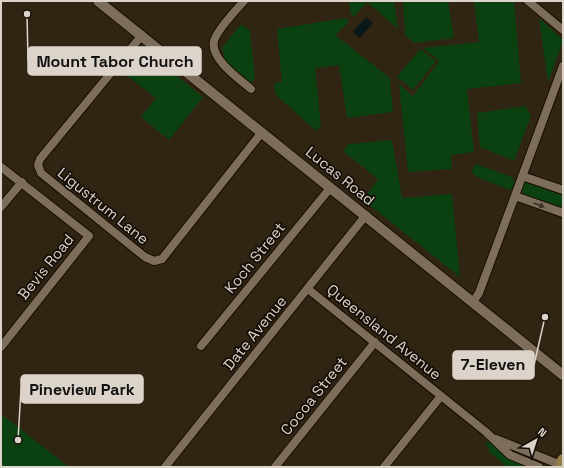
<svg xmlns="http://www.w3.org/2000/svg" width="564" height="468" font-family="'Space Grotesk',sans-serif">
	<rect width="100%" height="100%" fill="#302413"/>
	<path fill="#0b4111" d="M349,1h45l4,28 -31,-27 -13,15 -4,-5z
		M403,1h45l6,37 -40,5 -9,-8z
		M474,1h30l3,2 2,-2h5l7,82 -54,6 7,63 -23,3 1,14 -44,3 -9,-88 14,12 26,-35 -16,-13 56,-6z
		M345,18l4,4 -14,13 55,43 3,34 -46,6 -8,-53 -24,3 6,57 -5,6 -40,-36 -2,-12 8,-1 -5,-53z
		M539,18l24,22 -15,43z
		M241,24l9,7 5,46 -4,6 -26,-23 -3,-12z
		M142,48l61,49 -34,43 -28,-23 15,-19 -34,-26z
		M420,49l16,12 -23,29 -16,-13z
		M526,106l5,10 -17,45 -34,-14 -3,-34z
		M392,140l10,58 50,-4 8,83 -97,-77 15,-21 -35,-28 6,-7z
		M476,164l36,13 4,6 -6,7 -35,-14 -3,-5z
		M525,183h4l34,13v14l-40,-15 -1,-6z
		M1,414l68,53h-68z
		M485,441l10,3 9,12 23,11h-20l-19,-16 1,-2z"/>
	<path fill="#0a1819" d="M366,17l7,6 -13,15 -7,-6z"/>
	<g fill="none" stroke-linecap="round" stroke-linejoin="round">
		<g stroke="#180d01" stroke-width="10">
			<path id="minor" d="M244,1c-8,9 -27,29 -30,40 -4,18 25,38 37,48
				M528,1l35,29
				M142,35l-102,124 -2,6 3,8 104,84 9,4 8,-2 100,-127
				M1,167l88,69 -88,111
				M522,176l41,14
				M515,196l48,17
				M1,207l21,-25
				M308,289l178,143 24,23 29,12
				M473,302l6,-9 84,-227
				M201,346l130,-159
				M496,439l65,26
				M165,467l201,-252
				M275,467l100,-125
				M384,467l57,-71"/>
		</g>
		<g stroke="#180d01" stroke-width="12">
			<path id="tertiary" d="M98,1l465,374"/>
		</g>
		<g stroke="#180d01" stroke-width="14">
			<path id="primary" d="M561,467l2,-7"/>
		</g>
		<use href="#minor" stroke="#7d6e5b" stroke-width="8"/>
		<use href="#tertiary" stroke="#7d6e5b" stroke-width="10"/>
		<use href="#primary" stroke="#937c4b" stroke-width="12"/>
	</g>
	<defs><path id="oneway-solid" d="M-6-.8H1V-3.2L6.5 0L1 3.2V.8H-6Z"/></defs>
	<use fill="#393024" href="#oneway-solid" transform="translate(539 205) rotate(20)"/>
	<g text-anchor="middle" stroke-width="3.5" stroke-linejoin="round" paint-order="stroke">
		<g font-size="15" fill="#dcd4ca" stroke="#140e07">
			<text transform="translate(340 176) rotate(39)" y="5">Lucas Road</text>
			<text transform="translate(103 206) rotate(39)" y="5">Ligustrum Lane</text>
			<text transform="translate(255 258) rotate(-51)" y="5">Koch Street</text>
			<text transform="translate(46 267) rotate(-51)" y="5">Bevis Road</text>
			<text transform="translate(384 332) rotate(39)" y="5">Queensland Avenue</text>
			<text transform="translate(255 333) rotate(-51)" y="5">Date Avenue</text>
			<text transform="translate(314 396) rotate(-51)" y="5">Cocoa Street</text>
		</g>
	</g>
	<path fill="none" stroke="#dcd4ca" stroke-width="1.5" d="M27 14L28 61M545 317L534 365M18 440L21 389"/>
	<g fill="#dcd4ca" stroke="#140e07" stroke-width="1.5">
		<circle cx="27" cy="14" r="4"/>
		<circle cx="545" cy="317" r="4"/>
		<circle cx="18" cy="440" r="4"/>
	</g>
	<g fill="#dcd4ca" stroke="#dcd4ca" stroke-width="1.5">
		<rect x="28" y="47" width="173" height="28" rx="4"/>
		<rect x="453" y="351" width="81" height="28" rx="4"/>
		<rect x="21" y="375" width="122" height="28" rx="4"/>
	</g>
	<g font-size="16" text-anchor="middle" font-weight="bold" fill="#111">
		<text x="115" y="67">Mount Tabor Church</text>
		<text x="493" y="370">7-Eleven</text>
		<text x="82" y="395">Pineview Park</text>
	</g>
	<rect width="564" height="468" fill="none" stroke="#dcd4ca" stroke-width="4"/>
	<g transform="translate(536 440) rotate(39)" stroke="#140e07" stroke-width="3" paint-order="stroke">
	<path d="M0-3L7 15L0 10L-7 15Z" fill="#dcd4ca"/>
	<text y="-6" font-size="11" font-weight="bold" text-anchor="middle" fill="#dcd4ca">N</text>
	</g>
</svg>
